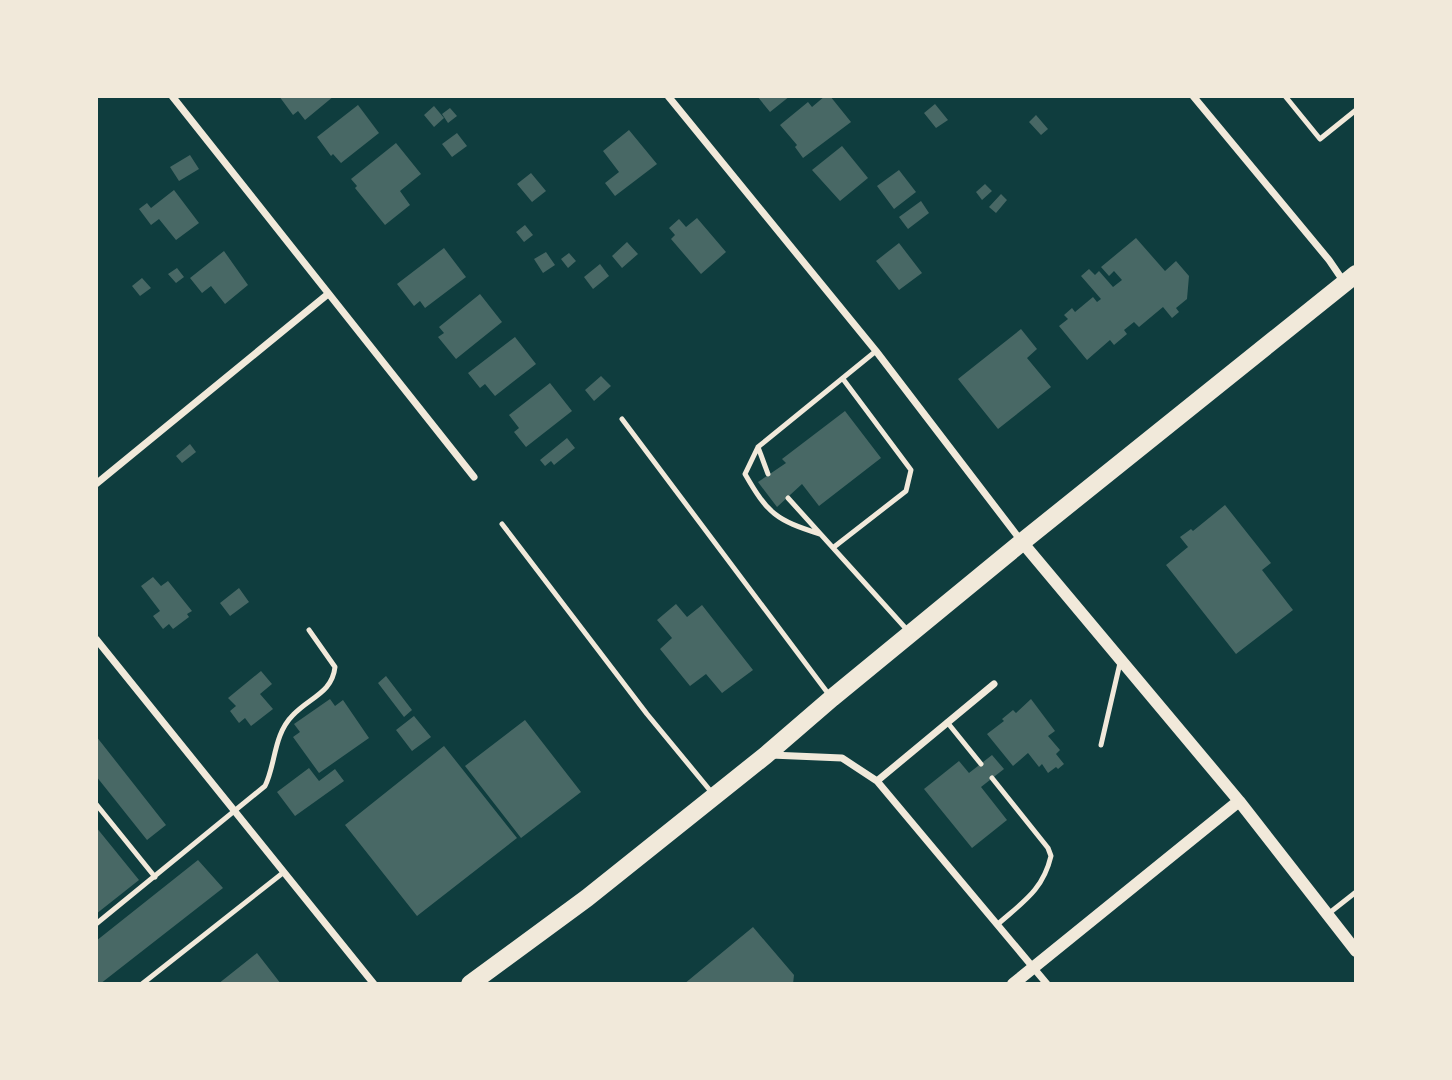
<svg xmlns="http://www.w3.org/2000/svg" width="1452" height="1080" font-family="'Exo 2',sans-serif">
	<rect width="100%" height="100%" fill="#0f3d3e"/>
	<path fill="#486865" d="M279,96h55l-29,24 -7,-9 -5,4z
		M757,96h33l-20,16z
		M825,96h5l21,26 -48,36 -8,-11 2,-2 -17,-20 28,-23 4,5z
		M935,104l13,16 -12,8 -12,-15z
		M358,105l21,28 -38,30 -8,-9 -2,2 -14,-19z
		M434,106l10,12 -10,9 -10,-12z
		M450,108l7,8 -9,7 -6,-9z
		M1036,115l12,14 -7,6 -12,-13z
		M629,130l28,34 -42,32 -10,-13 14,-11 -16,-21z
		M457,133l10,13 -15,11 -10,-13z
		M396,143l25,31 -21,17 10,14 -25,20 -30,-37 2,-2 -6,-7z
		M842,146l26,32 -28,23 -28,-31z
		M190,155l9,14 -20,12 -9,-14z
		M899,170l17,22 -22,17 -17,-23z
		M531,173l15,18 -14,11 -15,-18z
		M985,184l7,7 -10,9 -6,-8z
		M174,190l25,33 -23,17 -17,-21 -8,6 -12,-16 8,-6 4,5z
		M1001,194l6,6 -11,13 -7,-6z
		M921,201l8,12 -21,16 -9,-12z
		M697,218l29,34 -25,22 -30,-35 4,-4 -6,-7 10,-9 7,8z
		M525,225l8,10 -9,7 -8,-10z
		M1136,238l29,33 11,-10 13,15 -2,23 -11,9 3,4 -7,6 -9,-11 -24,20 -5,-5 -10,8 3,4 -13,11 -4,-5 -23,20 -28,-34 9,-7 -4,-4 8,-7 3,4 18,-15 4,5 4,-3 -20,-23 8,-7 6,6 4,-4 14,16 9,-7 -8,-9 -5,5 -8,-9z
		M627,242l11,12 -16,14 -10,-12z
		M899,243l23,30 -23,17 -23,-29z
		M444,248l22,29 -41,31 -5,-7 -6,5 -17,-22z
		M224,251l24,34 -23,19 -14,-18 -9,7 -12,-15z
		M546,252l9,13 -12,8 -9,-14z
		M569,253l7,8 -8,7 -7,-9z
		M600,264l9,12 -16,13 -9,-12z
		M177,268l7,9 -8,6 -8,-9z
		M142,278l9,10 -11,8 -8,-10z
		M480,294l22,28 -46,37 -18,-22 6,-4 -5,-6z
		M1021,329l16,20 -10,9 24,29 -53,42 -40,-50z
		M515,337l21,27 -41,32 -10,-12 -5,4 -12,-15z
		M601,376l10,10 -17,15 -9,-11z
		M550,383l22,28 -46,36 -12,-15 5,-4 -10,-13z
		M845,411l36,47 -62,48 -17,-22 -25,23 -19,-25 28,-19 -4,-4z
		M567,438l8,10 -21,17 -3,-4 -6,5 -5,-6z
		M190,444l6,8 -14,11 -6,-7z
		M1225,505l46,58 -9,7 31,40 -57,44 -70,-89 22,-18 -8,-10 11,-8 2,2z
		M153,577l8,9 7,-5 24,30 -5,3 2,3 -16,12 -4,-5 -6,5 -10,-13 7,-5 -19,-25z
		M239,588l10,14 -19,14 -10,-13z
		M676,604l11,13 15,-12 51,65 -31,23 -16,-19 -16,12 -30,-37 12,-11 -15,-18z
		M261,671l11,13 -12,10 13,15 -22,17 -6,-8 -6,5 -9,-12 6,-5 -8,-8z
		M386,676l26,34 -8,7 -26,-34z
		M330,699l5,7 8,-6 26,38 -50,35 -26,-36 7,-5 -6,-8z
		M1031,699l24,32 -7,5 12,14 -4,4 8,10 -6,5 -2,-2 -8,6 -6,-9 -3,3 -11,-14 -15,13 -26,-32 17,-13 -2,-2 11,-9 3,3z
		M414,716l17,21 -19,14 -16,-21z
		M525,720l56,72 -60,46 -56,-72z
		M96,736l70,89 -19,15 -51,-64z
		M444,746l73,92 -100,78 -72,-91z
		M992,755l12,14 -23,18 26,33 -35,28 -48,-59 35,-28 10,12z
		M309,768l10,13 16,-12 9,12 -49,35 -18,-24z
		M96,827l43,53 -43,34z
		M198,860l25,28 -123,96h-4v-43z
		M753,927l41,48 -1,9h-109z
		M257,953l24,31h-63z"/>
	<g fill="none" stroke-linecap="round" stroke-linejoin="round">
		<path stroke="#f1e9da" stroke-width="5" d="M1285,96l35,43 36,-29
			M622,419l208,277
			M758,447l-13,27c23,40 31,46 75,60
			M768,474l-10,-27 118,-96
			M788,498l121,134
			M502,524l145,190 66,80
			M834,547l72,-56 5,-21 -68,-91
			M947,722l34,42
			M1101,745l19,-82
			M992,778l56,70 3,8c-8,34 -28,46 -53,68
			M96,804l59,73
			M1328,914l28,-22
			M96,924l169,-138c11,-22 8,-51 28,-71 17,-18 39,-22 42,-48l-26,-37
			M142,984l142,-112"/>
		<path stroke="#f1e9da" stroke-width="7" d="M172,96l302,381
			M668,96l208,255 146,191
			M1193,96l136,164 15,22
			M96,484l232,-190
			M96,639l278,345
			M771,755l71,3 35,23 170,203
			M877,781l117,-97"/>
		<path stroke="#f1e9da" stroke-width="12" d="M1022,542l217,259 117,150
			M1013,984l226,-183"/>
		<path stroke="#f1e9da" stroke-width="18" d="M470,984l117,-86 179,-143 66,-57 190,-156 334,-268"/>
	</g>
	<rect width="1452" height="1080" fill="none" stroke="#f1e9da" stroke-width="196"/>
</svg>
